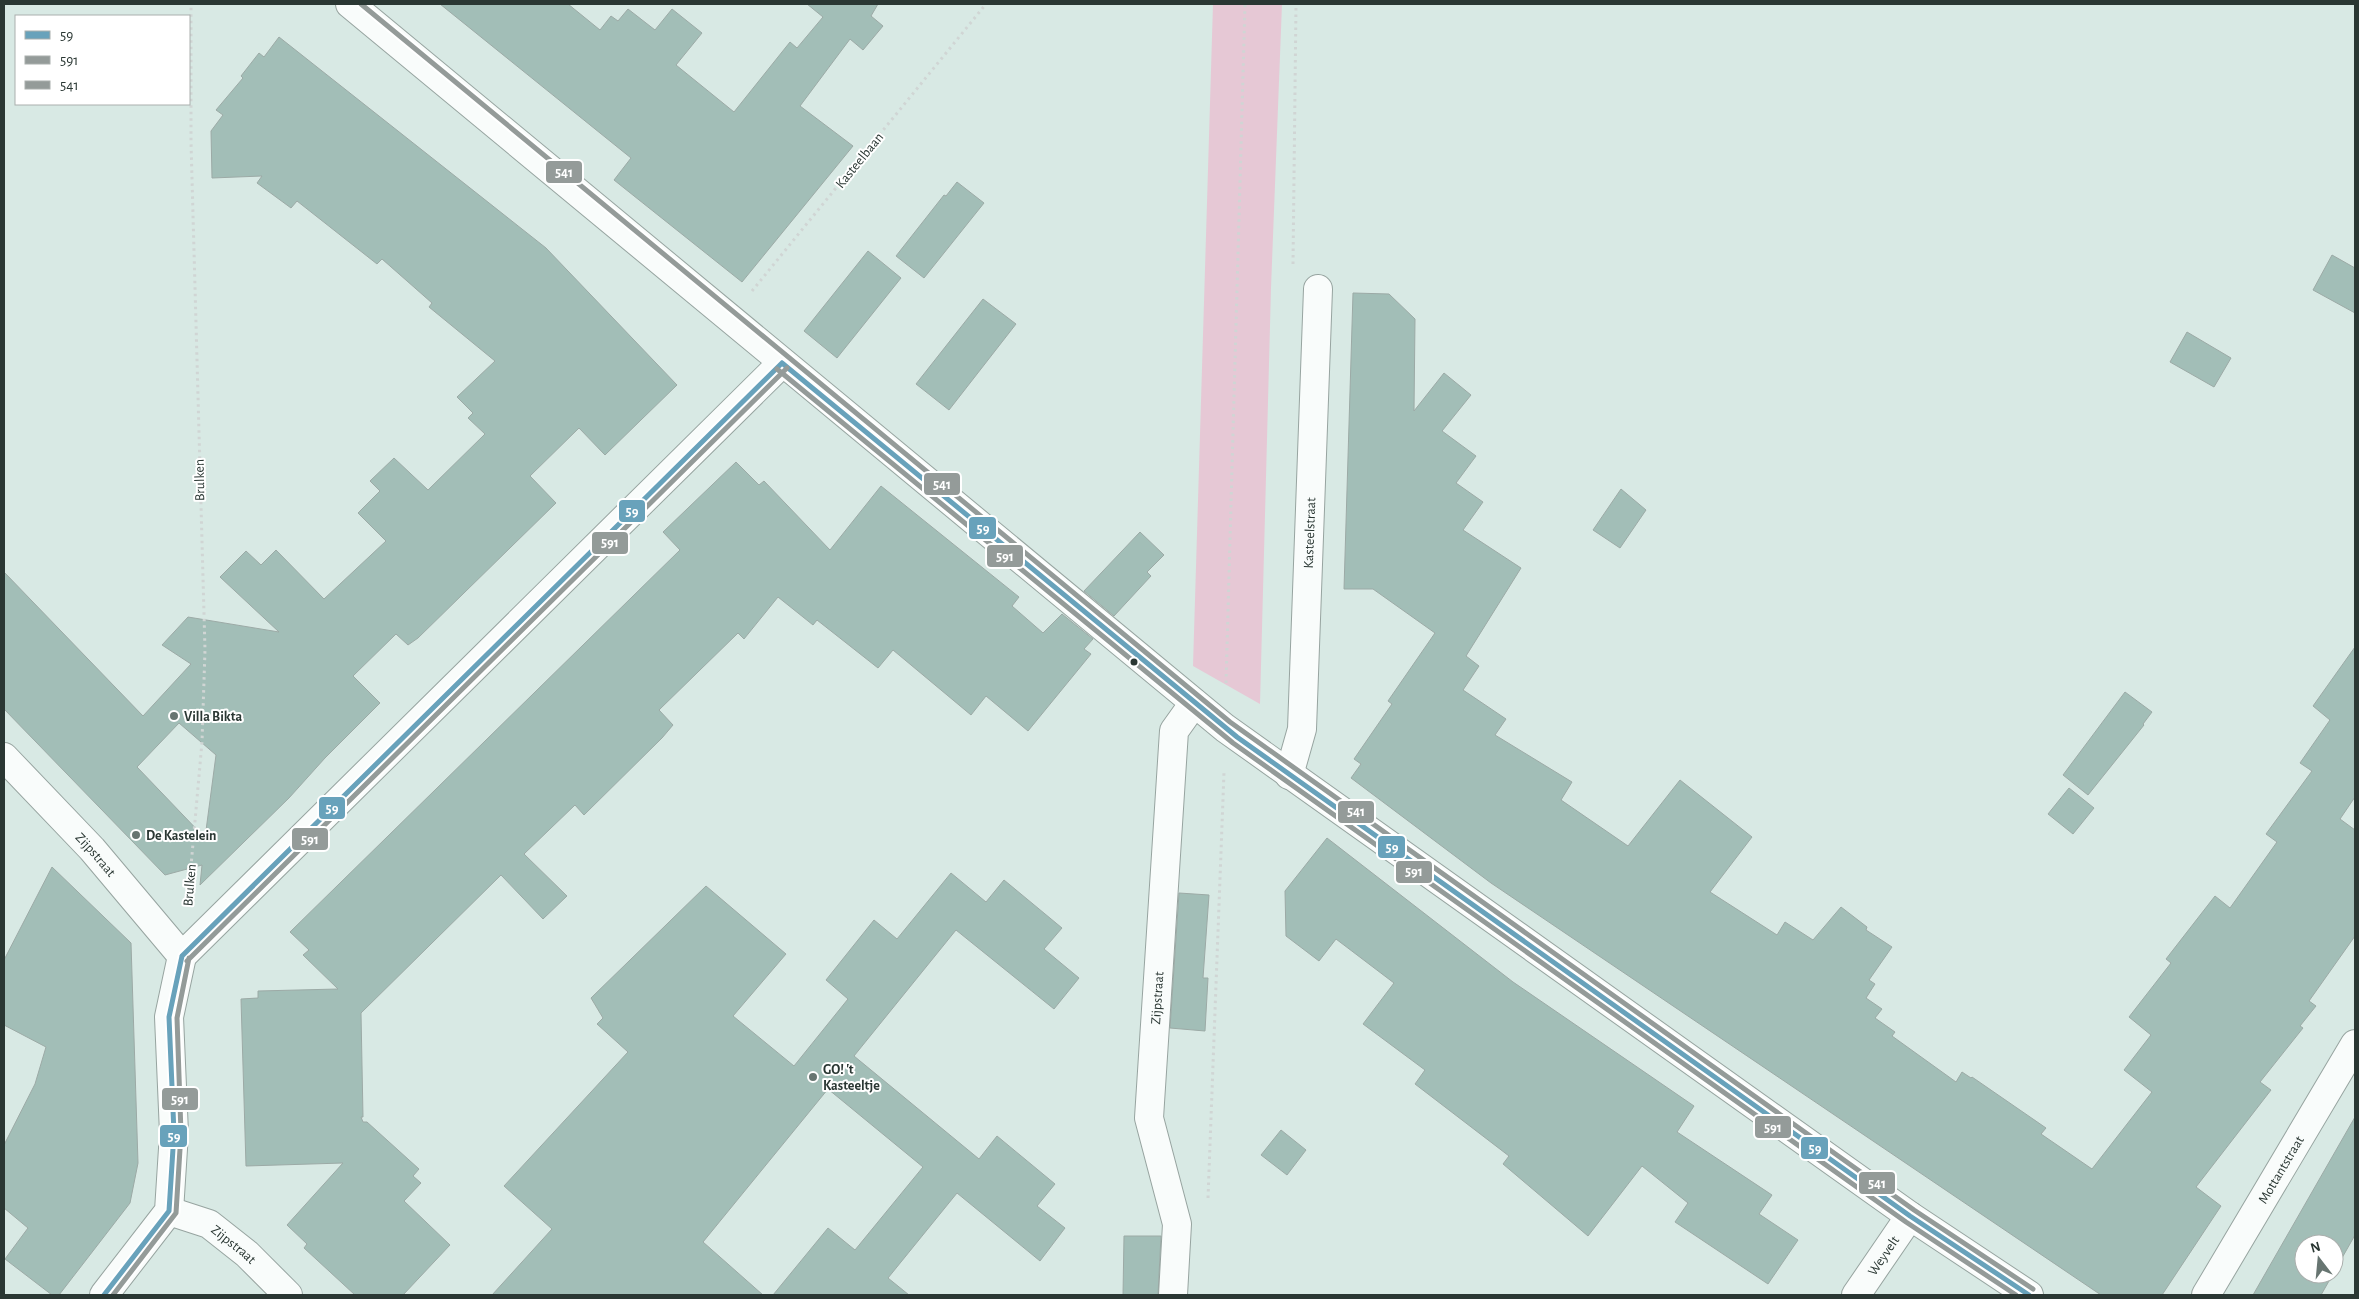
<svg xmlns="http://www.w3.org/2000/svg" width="2359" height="1299" font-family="'Alegreya Sans',sans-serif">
	<rect width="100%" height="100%" fill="#d8e9e4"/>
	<path fill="#e6c8d5" d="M1213,4h69l-11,284 -11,416 -67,-38z"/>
	<path fill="#a2beb7" stroke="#9caaa6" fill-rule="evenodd" d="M440,4h128l32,26 11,-14 7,5 10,-12 27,21 17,-21 30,24 -26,32 58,47 56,-70 7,6 26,-31 -16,-13h71l-7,12 12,10 -20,24 -13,-11 -50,67 53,40 -111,136 -128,-102 17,-22z
		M279,37l267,211 131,137 -72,70 -26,-27 -49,48 26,27 -138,135 -10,7 -12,-11 -43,42 27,27 -55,55 -36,40 -89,87 2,-20 -37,10 -161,-166v-137l139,144 48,-52 -29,-19 26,-28 91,15 -59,-55 26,-26 15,14 15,-15 48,49 62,-58 -28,-28 22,-22 -10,-10 24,-23 34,32 57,-56 -17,-16 5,-5 -16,-16 38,-36 -66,-54 3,-4 -50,-44 -5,5 -80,-63 -6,7 -34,-25 5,-7 -50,2 -1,-47 12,-16 -7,-5 27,-32 -2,-2 18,-23 5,4zM179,723l37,32 -11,83 -68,-71z
		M957,182l27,21 -60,75 -28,-22 48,-61 2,1z
		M868,251l33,27 -64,80 -33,-27z
		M2332,255l23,13v45l-42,-23z
		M1353,293l36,1 26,25 -1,92 30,-38 27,22 -29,36 34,25 -20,27 27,19 -20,28 58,38 -55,88 13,10 -16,24 43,29 -11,16 77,47 -11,18 67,46 52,-66 72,57 -42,55 67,43 8,-13 28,18 28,-33 26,20 -1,3 26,17 -23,33 6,4 -9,14 16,11 -7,9 20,14 -3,4 64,46 6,-10 9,6 1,-1 74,51 -5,6 51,35 60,-77 -28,-22 27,-35 -22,-18 42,-54 -5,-4 49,-63 15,12 47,-66 -11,-8 46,-63 -12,-8 30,-43 -17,-14 42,-59v150l-15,22 15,11v106l-46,65 7,5 -16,20 3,2 -43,54 11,8 -75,97 25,19 -59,89h-61l-610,-412 -140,-105 10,-14 -7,-5 38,-55 -4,-3 47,-68 -62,-44h-29z
		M983,299l33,25 -67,86 -33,-26z
		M2187,332l44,26 -17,29 -44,-25z
		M736,462l23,23 5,-4 66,69 51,-64 138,111 -7,9 31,27 19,-19 31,25 -9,10 7,5 -63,77 -42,-35 -15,19 -78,-65 -15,18 -61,-48 -4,5 -35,-28 -34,42 -6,-6 -79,77 14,15 -11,13 -78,77 -9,-10 -51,49 43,42 -24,23 -42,-44 -140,138 2,104h-2l2,5h4l52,47 -6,7 8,7 -17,18 46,44 -47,50h-48l-51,-47 3,-4 -20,-19 56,-62 -97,3 -5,-167 17,-1v-7l80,-2 -35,-34 6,-5 -19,-18 390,-382 -17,-18z
		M1621,489l25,21 -26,38 -27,-18z
		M1140,532l24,23 -17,17 4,4 -37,40 -30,-25z
		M2125,692l27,20 -9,12 1,1 -56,70 -25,-20z
		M2069,788l25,20 -21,26 -25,-20z
		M1327,838l186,144 181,124 -17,26 95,63 -13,19 39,26 -30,44 -93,-62 13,-19 -46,-37 -54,70 -85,-72 6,-8 -94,-72 10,-14 -62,-46 31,-41 -58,-44 -17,22 -33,-25 -1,-45z
		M52,867l79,76 7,220 -8,40 -71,92h-7l-47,-36 23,-31 -24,-20v-63l31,-61 11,-37 -42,-22v-65z
		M951,873l35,29 18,-22 58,48 -18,21 35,29 -25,31 -98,-79 -102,126 125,103 18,-23 58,48 -18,22 28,22 -25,33 -83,-68 -69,85 21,17h-136l55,-67 27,22 68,-83 -95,-78 -125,153 60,53h-271l60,-66 -48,-43 124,-134 -31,-28 6,-6 -12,-20 115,-112 80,68 -53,62 61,50 54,-67 -22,-19 48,-60 23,19z
		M1179,893l30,2 -6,83h5l-3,53 -35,-3z
		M2355,1117v118l-21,37v-28h-30v30h29l-12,21h-68z
		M1281,1130l25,20 -19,25 -26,-20z
		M1124,1236h37l-3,59h-35z"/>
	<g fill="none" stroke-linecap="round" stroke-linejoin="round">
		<g stroke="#97a4a0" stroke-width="30">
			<g id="minor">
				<path d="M350,4l875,724 685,488 119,79"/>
				<path id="s1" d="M4,757l88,92 90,107"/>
				<path id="s2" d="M1289,775l13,-46 16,-440"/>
				<path d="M182,956l600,-593"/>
				<path id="s3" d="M169,1211l40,13 38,30 41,41"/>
				<path d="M104,1295l65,-84 5,-78 -5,-116 13,-61"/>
				<path id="s4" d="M1173,1295l4,-71 -28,-106 25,-387 20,-28"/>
				<path id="s5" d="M1856,1295l54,-79"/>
				<path id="s6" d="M2206,1295l149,-251"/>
			</g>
		</g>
		<path stroke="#d0d5d4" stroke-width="3" stroke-dasharray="2.5 4" stroke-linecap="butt" d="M1293,264l3,-260
			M752,291l234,-287
			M1226,683l19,-679
			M188,900l14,-158 3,-92 -14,-508v-138
			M1208,1198l16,-426"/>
		<use href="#minor" stroke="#f9fcfb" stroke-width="28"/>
		<g stroke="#fff" stroke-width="9">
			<path id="bus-1" d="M782,363l455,374 673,479 119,79
				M182,956l600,-593
				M104,1295l65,-84 5,-78 -5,-116 13,-61"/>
		</g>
		<g stroke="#fff" stroke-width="9">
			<path id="bus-2" d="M777,369l456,374 673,479 110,73
				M187,961l600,-593
				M113,1295l63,-82 5,-80 -4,-115 12,-60"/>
		</g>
		<g stroke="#fff" stroke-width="9">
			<path id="bus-3" d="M361,4l869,718 684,488 119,79"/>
		</g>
		<use href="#bus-1" stroke="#68a2bb" stroke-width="5"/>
		<use href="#bus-2" stroke="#949b99" stroke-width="5"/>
		<use href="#bus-3" stroke="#949b99" stroke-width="5"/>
	</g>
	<circle fill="#2a3733" stroke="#fff" stroke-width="2" cx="1134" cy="662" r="4.5"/>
	<g fill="#677571" stroke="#fff" stroke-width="2">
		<circle cx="174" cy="716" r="5"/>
		<circle cx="136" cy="835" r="5"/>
		<circle cx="813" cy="1077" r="5"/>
	</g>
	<g text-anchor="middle" stroke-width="4" stroke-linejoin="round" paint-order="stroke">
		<g font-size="14" fill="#2a3733" stroke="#fff">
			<text transform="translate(859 160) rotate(-51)" y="5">Kasteelbaan</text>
			<text transform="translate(199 480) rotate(-91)" y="5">Brulken</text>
			<text dy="5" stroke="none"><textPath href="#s2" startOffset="244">Kasteelstraat</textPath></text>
			<text dy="5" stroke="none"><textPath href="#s1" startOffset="134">Zijpstraat</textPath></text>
			<text transform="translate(189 885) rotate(-85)" y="5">Brulken</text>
			<text dy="5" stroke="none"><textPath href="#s4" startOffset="301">Zijpstraat</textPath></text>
			<text dy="5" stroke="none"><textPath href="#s6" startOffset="146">Mottantstraat</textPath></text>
			<text dy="5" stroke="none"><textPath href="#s3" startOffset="74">Zijpstraat</textPath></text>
			<text dy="5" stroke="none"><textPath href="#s5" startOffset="48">Weyvelt</textPath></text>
		</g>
		<g font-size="14" font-weight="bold" fill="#2a3733" stroke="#fff" text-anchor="start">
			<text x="184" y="721">Villa Bikta</text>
			<text x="146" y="840">De Kastelein</text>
			<text x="823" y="1074">GO! 't<tspan x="823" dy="16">Kasteeltje</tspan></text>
		</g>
	</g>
	<g stroke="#fff" stroke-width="2">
		<rect x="545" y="160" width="38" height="24" rx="5" fill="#949b99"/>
		<rect x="923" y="472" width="38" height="24" rx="5" fill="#949b99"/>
		<rect x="618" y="499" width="28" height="24" rx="5" fill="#68a2bb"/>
		<rect x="968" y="516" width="29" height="24" rx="5" fill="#68a2bb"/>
		<rect x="591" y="531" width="38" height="24" rx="5" fill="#949b99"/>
		<rect x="986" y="544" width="38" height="24" rx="5" fill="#949b99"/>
		<rect x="318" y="796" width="28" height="24" rx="5" fill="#68a2bb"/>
		<rect x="1337" y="800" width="38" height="24" rx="5" fill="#949b99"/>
		<rect x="291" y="827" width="38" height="24" rx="5" fill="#949b99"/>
		<rect x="1377" y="835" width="29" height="24" rx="5" fill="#68a2bb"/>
		<rect x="1395" y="860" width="38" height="24" rx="5" fill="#949b99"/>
		<rect x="161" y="1087" width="38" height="24" rx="5" fill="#949b99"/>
		<rect x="1754" y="1115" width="38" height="24" rx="5" fill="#949b99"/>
		<rect x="159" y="1124" width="29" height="24" rx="5" fill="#68a2bb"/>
		<rect x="1800" y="1136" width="29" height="24" rx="5" fill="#68a2bb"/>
		<rect x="1858" y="1171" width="38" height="24" rx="5" fill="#949b99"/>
	</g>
	<g font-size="14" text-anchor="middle" font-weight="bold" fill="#fff">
		<text x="564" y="177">541</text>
		<text x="942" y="489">541</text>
		<text x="632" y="516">59</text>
		<text x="983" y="533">59</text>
		<text x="610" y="547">591</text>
		<text x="1005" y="561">591</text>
		<text x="332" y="813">59</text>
		<text x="1356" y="816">541</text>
		<text x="310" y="844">591</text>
		<text x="1392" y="852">59</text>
		<text x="1414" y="876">591</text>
		<text x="180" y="1104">591</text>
		<text x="1773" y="1132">591</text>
		<text x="174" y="1141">59</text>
		<text x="1815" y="1153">59</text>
		<text x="1877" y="1188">541</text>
	</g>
	<rect width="2359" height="1299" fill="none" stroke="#2a3733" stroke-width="10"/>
	<rect x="15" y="15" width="175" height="90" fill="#ffffff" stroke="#aaafad"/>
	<rect x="25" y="31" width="25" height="8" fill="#68a2bb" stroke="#aaafad"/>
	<text x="60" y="40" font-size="15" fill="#2a3733">59</text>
	<rect x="25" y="56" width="25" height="8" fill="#949b99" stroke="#aaafad"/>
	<text x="60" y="65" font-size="15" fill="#2a3733">591</text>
	<rect x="25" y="81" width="25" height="8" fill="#949b99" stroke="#aaafad"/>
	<text x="60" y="90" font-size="15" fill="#2a3733">541</text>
	<g transform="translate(2319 1259) rotate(344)"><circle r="24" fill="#ffffff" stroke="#aaafad"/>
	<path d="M0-4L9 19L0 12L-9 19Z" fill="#677571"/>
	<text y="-8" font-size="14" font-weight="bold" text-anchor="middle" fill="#2a3733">N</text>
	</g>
</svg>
